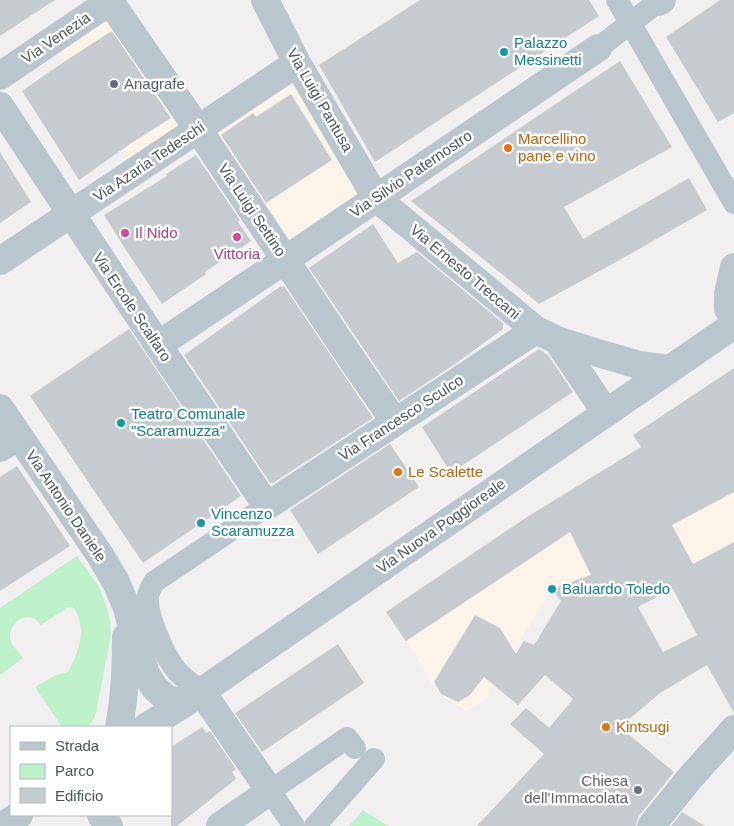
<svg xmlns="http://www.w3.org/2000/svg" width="734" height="826" font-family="Arial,sans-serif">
	<rect width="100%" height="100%" fill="#f2eff0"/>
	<path fill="#fdf4e9" d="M110,1l88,128 99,-66 79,135 -91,62 -87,-131 -61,41 -49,-75 -38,-53z
		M734,424v182l-15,8 -37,-70 -130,44 -69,114 -17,9 -29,-20 -31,-50z"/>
	<path fill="#bdf1ca" d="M77,556l22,31 7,18 4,14 1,16 -15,78 -3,8 -6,6h-25l-27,-40 21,-12 12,-3c11,-20 20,-45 5,-65h-5l-27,18c-1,-1 -5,-5 -6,-6 -14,-7 -29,9 -24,23 2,5 9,11 12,16l-23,17v-67z
		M363,810l20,13 7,3h-41z"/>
	<path fill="#c6cbcf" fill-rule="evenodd" d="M0,0h55l-55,36z
		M420,0h169l10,16 -224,146 -56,-97z
		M720,0h14v113l-16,9 -52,-85z
		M112,31l59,87 -41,26 -51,36 -57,-89 43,-30z
		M620,61l52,86 -108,60 19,32 106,-61 18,32 -89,51 -79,43 -128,-103z
		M291,94l41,66 -66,43 -45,-68 32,-22 3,4z
		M0,152l31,50 -31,21z
		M196,155l44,65 -2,2 13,19 -46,31 1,2 -44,30 -38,-57 -20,-32 63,-39 -1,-2z
		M373,224l25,39 19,-11 86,71v6l-48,35 -56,37 -90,-133z
		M281,286l1,1 2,-1 89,132 -100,65 -1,-1 -2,1 -3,-5 -83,-123z
		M129,329l112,167 -98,67 -113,-167z
		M539,349l9,6 25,37 -122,81 -29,-46z
		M734,368v124l-62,33 21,39 41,-22v171l-27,-48 -47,28 -40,34 54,45 -35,44 -3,7v3h-159l67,-72 -34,-30 16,-16 23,20 24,-29 -28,-24 -27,30 -34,-28 -14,18 -12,7 -17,-8 -7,-12 41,-67 25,13 16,26 8,-13 10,4 27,-44 -9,-12 39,-14 -21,-43 -164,109 -20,-29 141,-95 114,-70 -8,-12zM673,589l24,46 -34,17 -25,-45z
		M390,444l29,43 -101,67 -28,-44z
		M17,466l53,80 -70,45v-114z
		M338,644l26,39 -102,69 -27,-39z
		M202,727l4,6 4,-2 26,38 -4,3 4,7 -59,47h-6v-79z
		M682,812l23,14h-34z"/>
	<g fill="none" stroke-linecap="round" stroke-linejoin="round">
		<path stroke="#bac6cd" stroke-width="22" d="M617,0l117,203
			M598,48l60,-46
			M201,691c-8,-6 -17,-12 -24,-20 -12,-14 -31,-56 -29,-75 1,-5 4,-10 6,-14l113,-76
			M294,826l-24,-35 77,-53 8,10
			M315,826l59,-67"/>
		<path stroke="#bac6cd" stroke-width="28" d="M109,0l89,129 146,219 51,74
			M265,0l32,63 79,135 160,132 21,10 41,13 41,12 31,4
			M658,2l4,-2
			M0,76l112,-76
			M0,106l158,239 109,161 269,-176
			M0,261l297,-198
			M734,267l-6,27v15l6,7
			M557,340l49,73
			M158,345l127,-85 313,-212
			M0,408l100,147 16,27 11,26 12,45 8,23 8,12 12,11 18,4
			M0,448l19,-12
			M201,691l69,100 -50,35
			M119,727c6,-30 7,-60 7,-90
			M146,727l39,-24 549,-378
			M101,815l8,11
			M3,826l16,-11
			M651,826l39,-48 44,-49"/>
	</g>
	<g fill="#0f9aa8" stroke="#fff" stroke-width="2">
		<circle cx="504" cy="52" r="5"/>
		<circle cx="121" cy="423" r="5"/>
		<circle cx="201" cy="523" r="5"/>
		<circle cx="552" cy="589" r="5"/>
	</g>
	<circle fill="#5c6f8a" stroke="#fff" stroke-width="2" cx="114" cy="84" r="5"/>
	<g fill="#e8710a" stroke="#fff" stroke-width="2">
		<circle cx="508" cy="148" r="5"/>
		<circle cx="398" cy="472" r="5"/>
		<circle cx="606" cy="727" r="5"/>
	</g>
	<g fill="#d1479c" stroke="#fff" stroke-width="2">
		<circle cx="125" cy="233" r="5"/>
		<circle cx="237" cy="237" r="5"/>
	</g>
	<circle fill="#6b7280" stroke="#fff" stroke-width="2" cx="638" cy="790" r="5"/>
	<g text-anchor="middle" stroke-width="5" stroke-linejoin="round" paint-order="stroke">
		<g font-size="15" fill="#47565d" stroke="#fff">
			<text transform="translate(56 38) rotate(-34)" y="5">Via Venezia</text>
			<text transform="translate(320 100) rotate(60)" y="5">Via Luigi Pantusa</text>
			<text transform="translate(149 162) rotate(-34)" y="5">Via Azaria Tedeschi</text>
			<text transform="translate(411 174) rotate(-34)" y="5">Via Silvio Paternostro</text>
			<text transform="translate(252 210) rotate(56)" y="5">Via Luigi Settino</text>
			<text transform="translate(465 272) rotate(40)" y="5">Via Ernesto Treccani</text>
			<text transform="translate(132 307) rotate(56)" y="5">Via Ercole Scalfaro</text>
			<text transform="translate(401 418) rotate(-33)" y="5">Via Francesco Sculco</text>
			<text transform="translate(66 506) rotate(56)" y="5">Via Antonio Daniele</text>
			<text transform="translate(441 526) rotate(-35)" y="5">Via Nuova Poggioreale</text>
		</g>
		<g font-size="15" fill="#0d838f" stroke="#fff" text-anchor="start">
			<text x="514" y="48">Palazzo<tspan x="514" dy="17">Messinetti</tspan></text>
			<text x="131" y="419">Teatro Comunale<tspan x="131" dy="17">"Scaramuzza"</tspan></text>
			<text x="211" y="519">Vincenzo<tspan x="211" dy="17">Scaramuzza</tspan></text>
			<text x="562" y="594">Baluardo Toledo</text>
		</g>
		<g font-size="15" fill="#4e5e75" stroke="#fff" text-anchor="start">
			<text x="124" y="89">Anagrafe</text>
		</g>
		<g font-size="15" fill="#c56008" stroke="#fff" text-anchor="start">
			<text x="518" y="144">Marcellino<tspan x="518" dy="17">pane e vino</tspan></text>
			<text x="408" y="477">Le Scalette</text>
			<text x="616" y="732">Kintsugi</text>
		</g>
		<g font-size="15" fill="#b23c85" stroke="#fff" text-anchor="start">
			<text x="135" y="238">Il Nido</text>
			<text x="237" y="259" text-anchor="middle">Vittoria</text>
		</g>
		<g font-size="15" fill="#5b616d" stroke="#fff" text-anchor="end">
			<text x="628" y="786">Chiesa<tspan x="628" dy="17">dell'Immacolata</tspan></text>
		</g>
	</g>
	<rect x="10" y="726" width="162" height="90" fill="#ffffff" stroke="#b5bbbe"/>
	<rect x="20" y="742" width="25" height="8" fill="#bac6cd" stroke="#b5bbbe"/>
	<text x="55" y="751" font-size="15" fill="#47565d">Strada</text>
	<rect x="20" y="764" width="25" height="15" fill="#bdf1ca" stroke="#b5bbbe"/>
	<text x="55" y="776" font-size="15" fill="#47565d">Parco</text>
	<rect x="20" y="788" width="25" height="15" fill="#c6cbcf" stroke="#b5bbbe"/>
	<text x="55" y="801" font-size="15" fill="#47565d">Edificio</text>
</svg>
